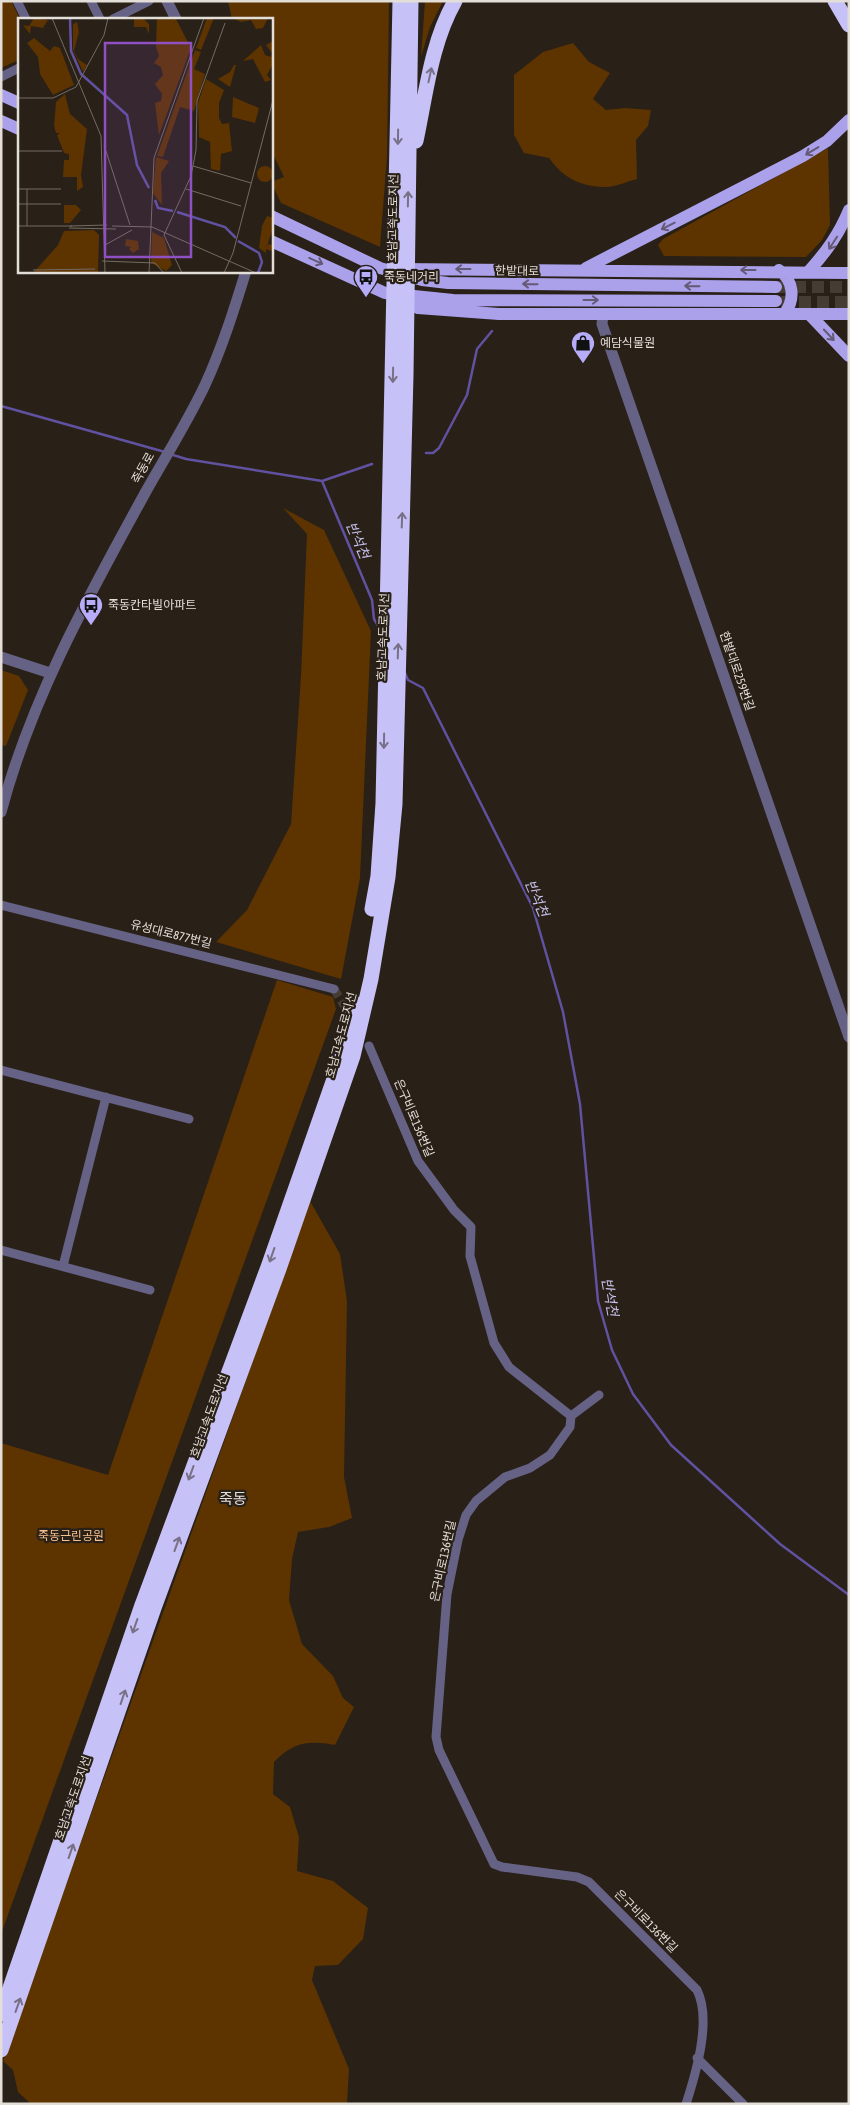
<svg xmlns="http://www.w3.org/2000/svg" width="850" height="2105" font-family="'Asap Condensed','Noto Sans KR',sans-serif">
	<rect width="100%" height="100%" fill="#292017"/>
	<path fill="#5d3300" d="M1,1h10l9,18 -1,41 -18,8z
		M228,1h161l-2,156 -7,90 -99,-44 -10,-21 13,-5 -13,-27v-131h-39z
		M425,1h18l-13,26 -9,30z
		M573,43l16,19 21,11 -17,26 13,11 19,-2 26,2 -3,16 -12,14 1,39c-9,2 -21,8 -31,8 -25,0 -43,-9 -57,-29l-25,-5 -10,-18v-60l29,-23z
		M828,148l2,77 -8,15 -16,17 -142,-1 -6,-11 5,-6z
		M283,508l41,22 47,101 -11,247 -19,101 -125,-37 31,-32 44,-86 10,-148 6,-142z
		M1,670l18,6 9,14 -22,56 -5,-1z
		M277,980l56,17 3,12 -335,925v-491l107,32z
		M310,1201l30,53 7,47 -3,176 8,41 -23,9 -31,5 -6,27 -3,41 13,44 31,32 10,22 11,9 -19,38c-26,-5 -42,-3 -61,17l-1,32 17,13 9,30 -2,34 36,10 35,27 -5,31 -25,26 -23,1 -3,14 37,89 -2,35h-316l-13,-12 -5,-22 -10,-9z"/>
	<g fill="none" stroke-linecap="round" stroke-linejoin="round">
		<path stroke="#6052a1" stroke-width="2.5" d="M1,406l164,46
			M426,453h7l6,-5 28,-53 10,-46 15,-18
			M170,454l16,5 136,22 50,119 2,19 6,10
			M322,481l50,-17
			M405,673l3,7 15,8 110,220 30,104 17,92 18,197 14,49 21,44 38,51 109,99 69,51"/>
		<path stroke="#453c34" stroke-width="9" stroke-dasharray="9 4.5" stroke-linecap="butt" d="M334,989l18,29"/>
		<path stroke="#453c34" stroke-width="12" stroke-dasharray="12 6" stroke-linecap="butt" d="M776,287h73
			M781,302h68"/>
		<path stroke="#666285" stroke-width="9" d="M17,1l9,18
			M91,1l9,18
			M113,19l36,-18
			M1,77l18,-9
			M1,905l333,84
			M369,1046l49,115 36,49 17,17 -1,29 24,87 15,24 62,49 -1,11 -20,28 -20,13 -25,9 -29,24 -10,14 -8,25 -11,54 -11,143 3,13 55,114 8,3 75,10 12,5 108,108c15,30 -1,83 -11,114
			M1,1070l188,49
			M1,1250l149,40
			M63,1266l43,-169
			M571,1416l28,-21
			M697,2058l46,46"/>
		<path stroke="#666285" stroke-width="11" d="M167,1l9,18
			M603,314l-1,10 247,713
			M1,657l49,16
			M1,812c30,-113 87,-215 143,-317 20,-36 43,-72 61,-110 17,-37 29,-75 41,-114"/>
		<path stroke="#aba1eb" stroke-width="12" d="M1,95l18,8
			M1,121l18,8
			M271,216l109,52 42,12 26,3 328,4
			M271,241l114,52 68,7 323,1
			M586,268l217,-112 24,-15 22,-21
			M399,269l450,4
			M779,270c15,11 16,29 6,43
			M809,271c18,-20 30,-37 40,-61
			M399,299l19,9 81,6h350
			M809,314l40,42"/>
		<path stroke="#c6c1f6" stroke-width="15" d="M835,1l14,24
			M416,141c10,-47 15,-98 39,-140
			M372,909l6,-33 5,-73 17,-802
			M1,2014l141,-409 126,-338 74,-211 13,-53
			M1,2050l153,-442 125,-339 74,-213 18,-77 17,-102 7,-73 11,-429 5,-374"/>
	</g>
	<defs><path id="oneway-shaft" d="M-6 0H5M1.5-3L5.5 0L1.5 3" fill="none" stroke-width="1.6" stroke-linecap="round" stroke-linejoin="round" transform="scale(1.25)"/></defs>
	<g stroke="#787086">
		<use href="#oneway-shaft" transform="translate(430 75) rotate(-78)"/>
		<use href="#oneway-shaft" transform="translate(398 137) rotate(91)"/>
		<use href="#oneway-shaft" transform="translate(408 199) rotate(-89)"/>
		<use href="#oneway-shaft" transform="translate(393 375) rotate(91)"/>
		<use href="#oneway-shaft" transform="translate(402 520) rotate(-88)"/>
		<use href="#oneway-shaft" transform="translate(398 651) rotate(-88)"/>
		<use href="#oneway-shaft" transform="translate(384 741) rotate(91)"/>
		<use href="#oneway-shaft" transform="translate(272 1255) rotate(109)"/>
		<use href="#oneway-shaft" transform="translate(191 1473) rotate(110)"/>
		<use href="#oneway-shaft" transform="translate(177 1544) rotate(-70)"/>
		<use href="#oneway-shaft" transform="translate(135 1626) rotate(109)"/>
		<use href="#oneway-shaft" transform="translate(123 1697) rotate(-71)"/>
		<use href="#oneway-shaft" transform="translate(71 1851) rotate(-71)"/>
		<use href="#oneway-shaft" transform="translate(18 2005) rotate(-70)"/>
	</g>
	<g stroke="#645a76">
		<use href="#oneway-shaft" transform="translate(812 151) rotate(149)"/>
		<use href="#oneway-shaft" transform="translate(668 226) rotate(153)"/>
		<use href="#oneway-shaft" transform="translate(833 243) rotate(123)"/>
		<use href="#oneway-shaft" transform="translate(316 261) rotate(24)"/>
		<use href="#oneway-shaft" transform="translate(463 269) rotate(-180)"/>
		<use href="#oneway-shaft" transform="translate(748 270) rotate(-180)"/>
		<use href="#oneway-shaft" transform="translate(530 284) rotate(-179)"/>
		<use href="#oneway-shaft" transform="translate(692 286) rotate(-179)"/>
		<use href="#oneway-shaft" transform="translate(591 300)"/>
		<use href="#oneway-shaft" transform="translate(829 335) rotate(47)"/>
	</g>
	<defs>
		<g id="bus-pin" transform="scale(1.25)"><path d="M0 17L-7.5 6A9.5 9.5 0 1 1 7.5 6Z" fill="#b6acf8" stroke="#292017"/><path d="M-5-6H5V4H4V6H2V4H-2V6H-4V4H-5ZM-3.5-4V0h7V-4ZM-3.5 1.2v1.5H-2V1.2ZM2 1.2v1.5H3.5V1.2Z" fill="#111"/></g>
		<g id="shop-pin" transform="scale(1.25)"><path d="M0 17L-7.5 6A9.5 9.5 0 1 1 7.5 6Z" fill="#b6acf8" stroke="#292017"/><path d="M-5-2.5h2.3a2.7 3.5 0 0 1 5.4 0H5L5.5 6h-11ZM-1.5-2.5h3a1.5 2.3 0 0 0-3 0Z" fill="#111"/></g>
	</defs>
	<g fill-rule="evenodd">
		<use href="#bus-pin" x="366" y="277"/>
		<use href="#shop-pin" x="583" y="343"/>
		<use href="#bus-pin" x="91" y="605"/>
	</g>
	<g text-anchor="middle" stroke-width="4.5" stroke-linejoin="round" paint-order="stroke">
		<g font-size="12" fill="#e4ded8" stroke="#292017">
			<text transform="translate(393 218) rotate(-89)" y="4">호남고속도로지선</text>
			<text transform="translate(517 271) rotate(1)" y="4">한밭대로</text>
			<text transform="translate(143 468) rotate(-61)" y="4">죽동로</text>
			<text transform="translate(383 637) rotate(-88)" y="4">호남고속도로지선</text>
			<text transform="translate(737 671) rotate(71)" y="4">한밭대로259번길</text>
			<text transform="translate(171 934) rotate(14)" y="4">유성대로877번길</text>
			<text transform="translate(341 1035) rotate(-75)" y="4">호남고속도로지선</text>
			<text transform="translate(414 1118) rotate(67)" y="4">은구비로136번길</text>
			<text transform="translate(209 1416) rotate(-70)" y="4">호남고속도로지선</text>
			<text transform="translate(443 1561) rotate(-78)" y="4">은구비로136번길</text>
			<text transform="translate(73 1798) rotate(-71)" y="4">호남고속도로지선</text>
			<text transform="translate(646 1921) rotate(45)" y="4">은구비로136번길</text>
		</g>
		<g font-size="12" fill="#e4ded8" stroke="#292017" text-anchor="start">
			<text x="384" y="281">죽동네거리</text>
			<text x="600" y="347">예담식물원</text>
			<text x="108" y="609">죽동칸타빌아파트</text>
		</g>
		<g font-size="12" fill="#f8c08d" stroke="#292017">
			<text x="71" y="1540">죽동근린공원</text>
		</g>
		<g font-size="14" font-style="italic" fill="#c7c2ee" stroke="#292017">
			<text transform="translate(358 540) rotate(67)" y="5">반석천</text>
			<text transform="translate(537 898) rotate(67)" y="5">반석천</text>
			<text transform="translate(610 1297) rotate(80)" y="5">반석천</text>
		</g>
		<g font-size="15" fill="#e4ded8" stroke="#292017">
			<text x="233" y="1504">죽동</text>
		</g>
	</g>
	<g transform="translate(18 18)">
		<rect width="255" height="255" fill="#292017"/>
		<path d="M16,0l14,2 -5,8 -12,-2 -1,8 -7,-9 6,1zM116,0h9l6,6v10l-3,-7h-12zM139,0l19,1 15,29 -32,87 -4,-32 6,-2 1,-7 -7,-10 8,-9 -2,-8 -7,-4 5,-7 -3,-9zM189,0h7l-13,32 -5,-2zM214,0h36l-5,10 -7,1 -5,-9 -10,2zM59,4l2,10 -5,19 4,8 9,6 -4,7 -10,-22v-26zM16,20l16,13 4,-5 6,2 14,37 -21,10 -13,-21 -2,-17 -11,-14zM255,23v23l-6,11 4,5 -6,2 -12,-23 -10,2 18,-16 4,10 6,2 1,-4 -6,-8zM177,32l6,2 -7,17 11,5 -11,37 -14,-4 -17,50 -6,-1zM216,47h2l-6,22 -12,-8 12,-7zM188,61l18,11 -5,13v15l3,6 7,-1 3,28 -11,3 -1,17 -9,-2 -1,-27 -11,-5 -1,-34zM47,76l5,20 17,15 -6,46 2,12 -6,4v-14h-14l1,-17h5v-6l-5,-1 -7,-18 3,-2h-4l-2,-7 2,-24zM215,79l26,11 -4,15 -23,-6zM138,139l13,4 -8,12 1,32 -9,-12zM239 156a8 8 0 1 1 16 0a8 8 0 1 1-16 0ZM46,187h12l5,5 -11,13h-6zM249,198l6,2v10l-7,21 2,-5 5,1 -2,6 -5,-2v4l-7,-5 3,-22zM76,212l5,5 -1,38h-65l25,-28 6,-14zM134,214l12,6 8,27 -6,6 -15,-8zM108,221l12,2 1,8 -6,4 -4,-4 2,-2 -6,-1z" fill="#5d3300"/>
		<path fill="none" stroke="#6052a1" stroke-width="2.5" d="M52,0l1,33 10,23 46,41 10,50 12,23M137,182l3,8 15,3M159,194l48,15 11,11M220,223l21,12 3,9 -4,11"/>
		<path fill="none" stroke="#746c64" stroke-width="1" d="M34,0l49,118 4,137M0,80h35l23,-11 28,-52 4,-17M86,127l26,80M0,133h44M175,148l58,17M0,171h43M168,171l55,17M0,186h43M0,208h54M9,208v-37M52,208l37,-1M94,208l40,1 104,46M51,210l47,1M87,227l27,-15M84,243l53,2 9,10M15,252l62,-1M131,255l5,-115 50,-140M164,255l-18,-38 27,-59 5,-26 1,-49 28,-78M206,255l9,-20 40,-153"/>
		<path fill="#9050c4" fill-opacity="0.15" stroke="#9050c4" stroke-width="2.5" d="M87,25h86v214h-86z"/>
		<rect width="255" height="255" fill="none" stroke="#e4ded8" stroke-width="2.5"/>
	</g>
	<rect width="850" height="2105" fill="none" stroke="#e4ded8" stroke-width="5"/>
</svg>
